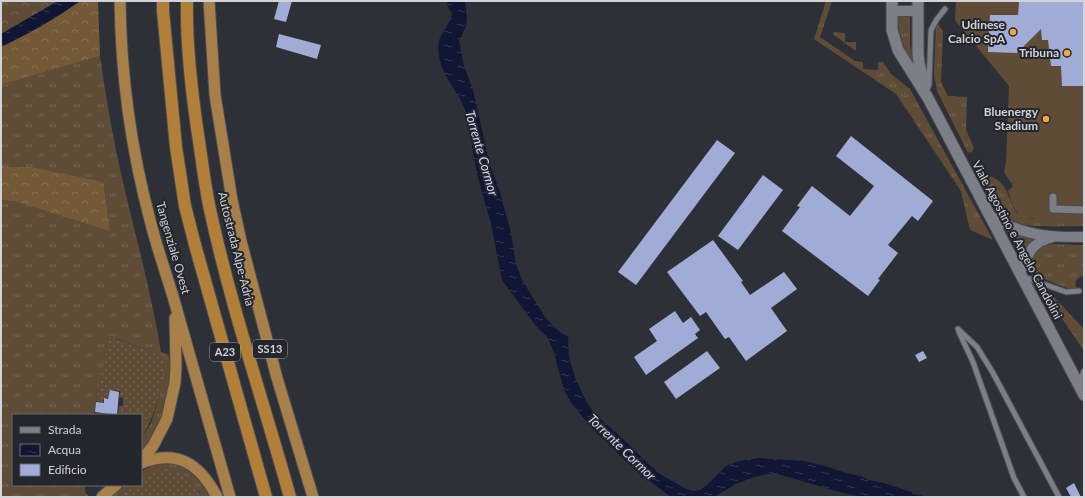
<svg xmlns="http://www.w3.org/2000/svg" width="1085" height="498" font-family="Lato,sans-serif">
	<defs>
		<pattern id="grass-tufts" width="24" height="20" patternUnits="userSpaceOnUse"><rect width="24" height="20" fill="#5e4c36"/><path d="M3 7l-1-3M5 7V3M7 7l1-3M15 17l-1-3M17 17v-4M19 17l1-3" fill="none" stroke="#746552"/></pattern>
		<pattern id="forest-crowns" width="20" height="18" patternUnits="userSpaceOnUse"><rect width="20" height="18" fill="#745937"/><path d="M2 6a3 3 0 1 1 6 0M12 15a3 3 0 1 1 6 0" fill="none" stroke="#877053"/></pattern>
		<pattern id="park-crowns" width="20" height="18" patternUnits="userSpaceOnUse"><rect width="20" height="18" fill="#5e4c36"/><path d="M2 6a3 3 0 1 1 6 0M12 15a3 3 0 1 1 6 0" fill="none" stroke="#746552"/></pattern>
		<pattern id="garden-dots" width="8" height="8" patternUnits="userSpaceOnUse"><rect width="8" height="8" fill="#5e4c36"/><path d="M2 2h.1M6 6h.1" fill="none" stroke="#746552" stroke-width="1.8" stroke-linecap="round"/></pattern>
		<pattern id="water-ripples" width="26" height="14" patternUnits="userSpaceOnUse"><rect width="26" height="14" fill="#101634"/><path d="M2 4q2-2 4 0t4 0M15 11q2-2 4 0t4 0" fill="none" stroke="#323751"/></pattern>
	</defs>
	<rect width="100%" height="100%" fill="#2e3037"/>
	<path fill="url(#grass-tufts)" d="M826,1h6l-12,36 35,24 8,1v7l15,1v-8h5l8,12 19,15 83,151 -23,-10 -9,-39 -65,-97 -82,-55z
		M897,15h13v30l6,29c-9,-19 -18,-37 -19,-59z
		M936,22l7,9 -2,51 7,14 19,1 -1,33 8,18 -3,5 -4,-2 -30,-60 -3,-16z
		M834,32l11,1v9h11v9l-22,-16 -1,-1z
		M100,56c6,42 13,84 23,126 13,56 29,113 38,170l7,2c6,14 0,50 -5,65 -5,13 -14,25 -22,35v-15l10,-16 7,-23 8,-42 -55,-22 -15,65 -2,14h-81v70h72v7l4,5h-88v-297l17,2 13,-35 -30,-1v-81z
		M986,175c22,5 21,22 30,37l16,7h51v7c-14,0 -54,2 -65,-3 -16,-7 -27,-27 -34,-43z
		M1014,232l30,5c-10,3 -16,6 -20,16z
		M1052,244l32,1v30c-7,3 -12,7 -6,15 -9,0 -16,-4 -24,-7 -12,-5 -30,-11 -20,-28 5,-7 9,-10 18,-11z
		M1049,292l35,37v22l-36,-53 -1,-5z
		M167,463c23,2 34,13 43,34h-9l-2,-6 -49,-18 -9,5v-7l13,-6z
		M124,485h9l-14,12h-8z"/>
	<path fill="url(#forest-crowns)" d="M80,1h18l2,55 -99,29v-38c27,-13 54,-28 79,-46z
		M1,166l30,1 72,15 7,49 -92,-29 -17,-2z"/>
	<path fill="url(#park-crowns)" d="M1,1h57l-57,33z"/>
	<path fill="url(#garden-dots)" d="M110,336l57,22c-6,31 -10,54 -26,81v-24h-23l1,-9h4v-8l-4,-1 1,-6 -9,-1 -2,8h-5l-1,5 -7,-2z
		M163,469c20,1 30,10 38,28h-82l14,-12h8v-7l9,-5z"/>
	<path fill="#5e4c36" d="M956,1h128v226l-1,-1 -1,-7c-15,0 -56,5 -66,-8 -4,-5 -6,-14 -8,-20l5,-5 -9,-14 2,-10 3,-76 -54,-66z"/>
	<path fill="url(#water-ripples)" d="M58,1h22c-25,18 -52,33 -79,46v-13z
		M445,1h20l2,17 -1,8 -7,15 5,25 9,24 17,75 10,27 11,41 5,31 6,16 23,37 11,12 12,8 1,20 6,20 11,24 8,12 30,27 34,33 28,16 7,2 7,-1 7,-5 19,-19 13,-5 20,-3 45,3 21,5 21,7 15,3 8,4 18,4 39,13h-65l-29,-7 -54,-16h-11l-13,3 -18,7 -22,13h-43l-36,-27 -45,-44 -18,-22 -8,-14 -11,-40 -6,-13 -12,-12 -33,-45 -11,-56 -14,-50 -11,-61c-7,-24 -32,-42 -27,-72 1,-6 11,-17 13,-27z"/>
	<path fill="#a0acd5" d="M279,1h13l-6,21 -12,-3z
		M1019,1h65v85h-22l-1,-20h-10l-3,-26h-6l-1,-11 -24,24 -29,-1 2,-37h28z
		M279,34l42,11 -4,14 -41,-12z
		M851,136l82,65 -15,20 -6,-5 -24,29 10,8 -20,26 2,1 -12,16 -86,-65 18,-24 -3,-1 15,-20 38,30 24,-30 -38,-30z
		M717,140l18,13 -99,132 -18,-13z
		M763,175l20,15 -45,60 -20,-14z
		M713,240l30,41 -2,1 9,13 34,-23 13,17 -26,19 16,23 -41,30 -17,-24 -4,2 -19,-27 -6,4 -33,-44z
		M675,311l8,12 8,-6 9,13 -5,4 3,4 -52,37 -12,-18 23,-16 -8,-12z
		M707,351l13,17 -44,31 -12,-17z
		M923,351l4,7 -8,4 -4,-7z
		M110,390l9,2 -2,23 -22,-3 1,-10 8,1v-5l4,1z
		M1074,483l7,14h-10l-5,-9z"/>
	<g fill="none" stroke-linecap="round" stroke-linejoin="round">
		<g stroke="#4b4c53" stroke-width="7">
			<path id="service" d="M929,85l2,-55 6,-11 8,-10
				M1024,277l42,15 13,-1
				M958,329l19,18 16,26 66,124
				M959,332l14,30 41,116 10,19
				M1079,384l5,-13"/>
		</g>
		<g stroke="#4b4c53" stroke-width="9">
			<path id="pedestrian" d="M1053,197v12l31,1"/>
		</g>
		<g stroke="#4b4c53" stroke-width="12">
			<path id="minor" d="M892,11h26
				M990,216c10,5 20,11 31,14 20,7 42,7 63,7
				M1020,273c9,-20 10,-30 33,-36"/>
		</g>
		<g stroke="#4b4c53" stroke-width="13">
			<path id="tertiary" d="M892,1v29l6,20 30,48 156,297
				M918,1v52l1,10 6,24"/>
		</g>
		<g stroke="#4b4c53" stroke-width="13">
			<path id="trunk" d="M120,1c1,73 11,148 30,219 7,29 18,58 26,87 18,63 36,127 54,190
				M209,1l6,94 17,105 9,41 36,137 36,119
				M141,461l12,-15 14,-27 8,-36 1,-15 -1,-50
				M141,463c37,-14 59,1 76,34
				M102,497l14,-12"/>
		</g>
		<g stroke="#4b4c53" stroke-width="14">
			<path id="motorway" d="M163,1v10l13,136 9,59 10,39 71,252
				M187,1c-1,42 4,85 10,127 4,25 7,52 12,77 21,99 54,195 81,292"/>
		</g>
		<use href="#service" stroke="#7c7f88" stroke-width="5"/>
		<use href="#pedestrian" stroke="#7c7f88" stroke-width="7"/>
		<use href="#minor" stroke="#7c7f88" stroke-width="10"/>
		<use href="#tertiary" stroke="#7c7f88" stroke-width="11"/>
		<use href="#trunk" stroke="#a77f49" stroke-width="11"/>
		<use href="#motorway" stroke="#b27f39" stroke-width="12"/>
	</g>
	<g fill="#efa73e" stroke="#24262d" stroke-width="1.5">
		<circle cx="1013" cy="32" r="4"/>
		<circle cx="1067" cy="53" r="4"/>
		<circle cx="1046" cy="119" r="4"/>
	</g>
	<g text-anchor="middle" stroke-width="4" stroke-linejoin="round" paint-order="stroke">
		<g fill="#24262d" stroke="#9e9fa5" stroke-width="1">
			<rect x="253" y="340" width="34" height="18" rx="3"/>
			<rect x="210" y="343" width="30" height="18" rx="3"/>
		</g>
		<g font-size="11" font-weight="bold" fill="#d2d3d8">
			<text x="270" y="353">SS13</text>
			<text x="225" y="356">A23</text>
		</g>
		<g font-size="12" font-weight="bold" fill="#d2d3d8" stroke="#24262d" text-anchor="end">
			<text x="1005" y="29">Udinese<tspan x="1005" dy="14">Calcio SpA</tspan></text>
			<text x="1059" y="57">Tribuna</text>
			<text x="1038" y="116">Bluenergy<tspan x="1038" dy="14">Stadium</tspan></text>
		</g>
		<g font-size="12" fill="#d2d3d8" stroke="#24262d">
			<text transform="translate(1017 240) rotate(62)" y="4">Viale Agostino e Angelo Candolini</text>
			<text transform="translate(173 248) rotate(74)" y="4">Tangenziale Ovest</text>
			<text transform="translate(236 249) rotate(76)" y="4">Autostrada Alpe-Adria</text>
		</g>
		<g font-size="13" font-style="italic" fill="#d3dbf4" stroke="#24262d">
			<text transform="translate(482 153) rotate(74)" y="5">Torrente Cormor</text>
			<text transform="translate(622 447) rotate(44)" y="5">Torrente Cormor</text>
		</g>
	</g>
	<rect width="1085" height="498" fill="none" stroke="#d2d3d8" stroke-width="4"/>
	<rect x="12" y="414" width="130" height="72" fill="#24262d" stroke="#6a6b71"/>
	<rect x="20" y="427" width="20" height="6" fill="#7c7f88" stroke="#6a6b71"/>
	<text x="48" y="434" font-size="12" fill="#d2d3d8">Strada</text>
	<rect x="20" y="444" width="20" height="12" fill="url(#water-ripples)" stroke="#6a6b71"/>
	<text x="48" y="454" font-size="12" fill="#d2d3d8">Acqua</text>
	<rect x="20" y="464" width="20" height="12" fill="#a0acd5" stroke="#6a6b71"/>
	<text x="48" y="474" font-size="12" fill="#d2d3d8">Edificio</text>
</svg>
